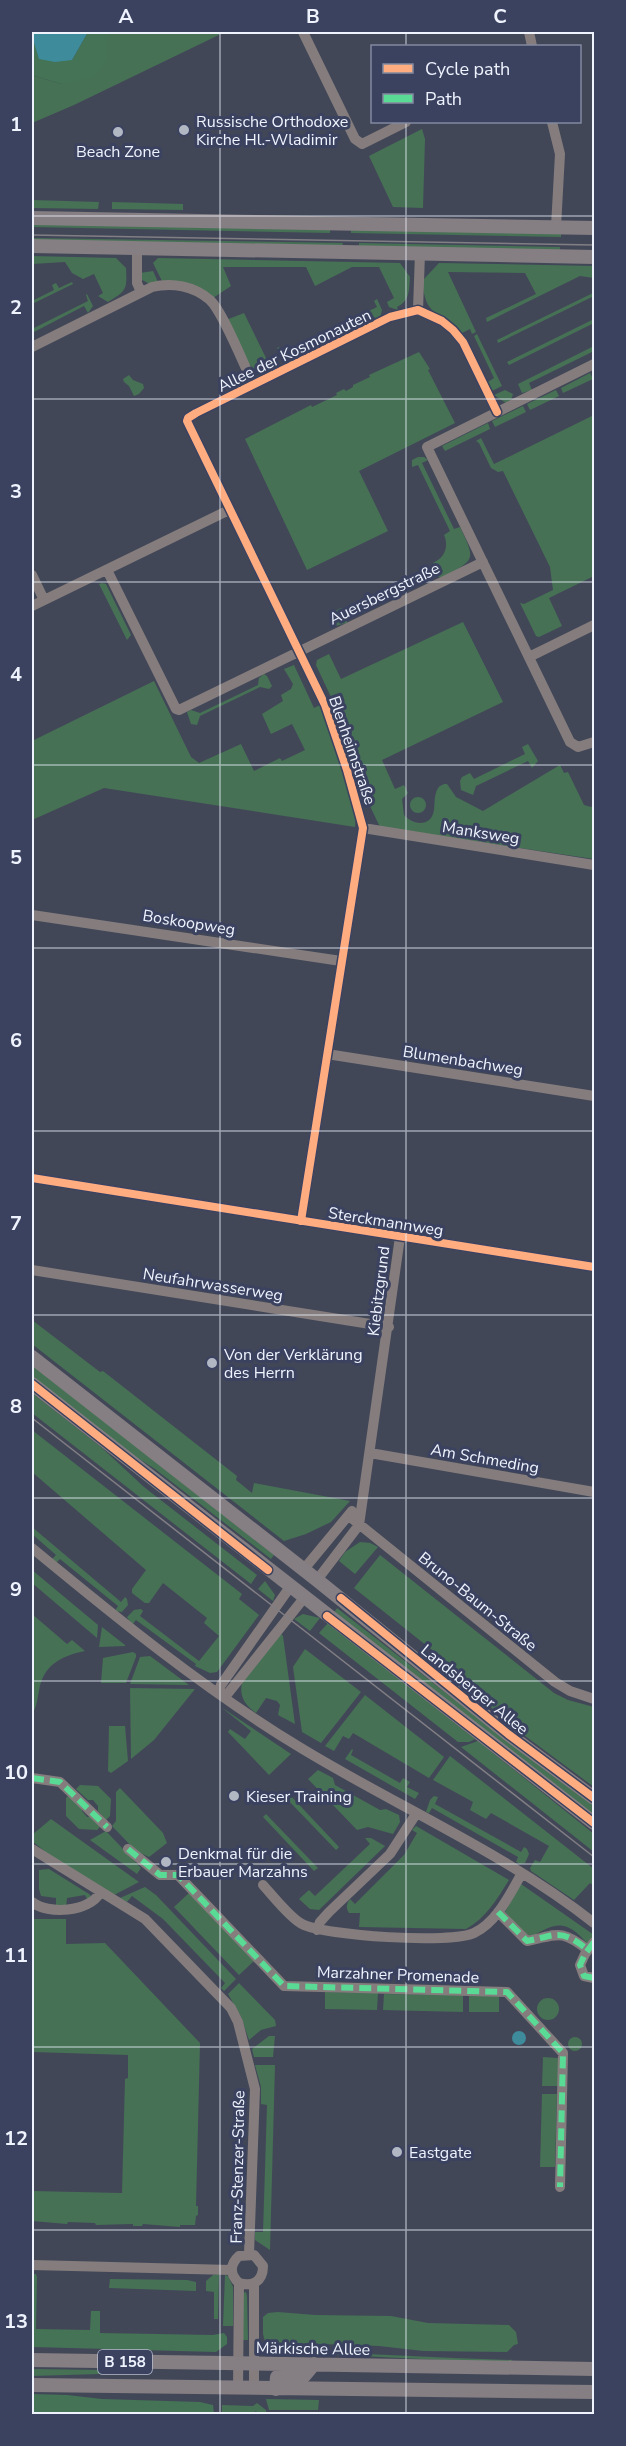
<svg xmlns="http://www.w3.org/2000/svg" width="626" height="2446" font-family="'Nunito Sans',sans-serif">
	<rect width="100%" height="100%" fill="#424758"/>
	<path fill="#467155" d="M106,32h119l-151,73 -42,18v-48l29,9 45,-23z
		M422,129l3,10 -2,69 -30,-1 -24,-51z
		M32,200l67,2 -1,7 -66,-1z
		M112,202l71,2v6l-71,-1z
		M32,223l298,5v5l-298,-6z
		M351,229l210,4v4l-210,-4z
		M32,238l311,5 -1,4 -310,-5z
		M359,243l201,4v4l-201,-3z
		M32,256l84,2 10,10c1,22 1,22 -18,34l-10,-6 5,-3 -9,-19 -11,5 -11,-6 -7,-11 -33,2z
		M158,258l242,5 10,14c-1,13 0,24 -13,30l1,3 -9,-3 -2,-5 7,-4 -15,-31h-27l-37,19 -9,-19h-83l8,19 -18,12 -51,-17 -9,-18z
		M439,263l155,3v12l-14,-2 -93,46 -1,-4 50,-24 -11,-21 -77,-1 28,60 -4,2 -2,-5 -8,4c-23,-21 -39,-18 -39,-53z
		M153,271l5,11 -8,2 -8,-4 -2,-7z
		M72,282l1,2 -41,20v-3l22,-11 -2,-5 4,-2 3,5z
		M593,293l1,3 -96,47 -1,-3z
		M87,294l6,12 -5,7 -4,-7 -52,27v-4l56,-28 -2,-6z
		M377,299l5,11 -2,8 -3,1 -6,-4 -78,39 -2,8 -9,-3 -5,-11 2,-1 4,6 94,-46 -3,-6z
		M244,313l23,47 5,-2 1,12c-25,13 -37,-32 -47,-50z
		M594,319v4l-85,42 -2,-3z
		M477,334l25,52 -10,5 -4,-9 6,-4 -20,-42z
		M594,346v5l-65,32 3,7 -10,3 -4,-9z
		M419,352l11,17 -2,1 27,53 -96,48 29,60 -81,39 -62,-131 66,-34 1,2 25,-12 -1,-2 8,-4 2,2 7,-4v-2l17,-8 -1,-2z
		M590,373l3,6 -30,14 -2,-5z
		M129,375l4,5 10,4 1,4 -5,6 -5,2 -5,-10 -5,-4 -1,-3z
		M505,390l8,4 -2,6 -5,3 -12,-8z
		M556,390l3,6 -29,14 -3,-6z
		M523,406l3,6 -31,15 -3,-6z
		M594,415v161l-45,22 13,28 -23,11 -3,-1 -16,-33 4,1 29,-14 -3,-23 -47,-96 -5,1 -7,-4 -12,-25 -3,-2 5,-3 13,26z
		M488,423l2,6 -45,22 -3,-5z
		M418,457h6l4,3 -6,3 32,66 6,-2c17,35 14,33 -19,51l-7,-4 -86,41 -1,8 -12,3 -5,-5 3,-9 8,-4 5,4 87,-41v-8c12,-5 16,-17 11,-28l6,-4 -32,-66 -6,2v-7z
		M102,583l4,1 25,51 -4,5 -28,-56z
		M463,622l40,80 -121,58 13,29 9,-4 4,8 -6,6 2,16c9,10 27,13 30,-5 1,-7 0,-13 3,-20 2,-4 3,-4 7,-6h3l9,13 27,14 77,-46 4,8 4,-1 16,33 7,2 3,-2v54l-214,-32 -12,-25 -30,-90 -22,-47 1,-5 12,-6 12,25z
		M294,665l20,43 6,-3 36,108 -1,14 -251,-39 -72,32v-79l122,-60 37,76 8,6 42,-19 13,27 26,-13 2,3 23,-11 -13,-26 -21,10 -9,-20 21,-13 -2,-6 10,-6 2,-5 -9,-15z
		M264,674l3,2 5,10 -3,3 -9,-2 -60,29 -3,9 -6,-1 -4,-12 4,-2 9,3 58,-28 1,-7z
		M528,744l10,17 -6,7 -4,-7 -52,25 -3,9 -12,-5 -1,-9 2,-4 8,-4 4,6 51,-25 -3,-7z
		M410 805a8 8 0 1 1 16 0a8 8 0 1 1-16 0Z
		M32,1320l68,52 3,-1 134,105 -1,4 16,13 2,-10 96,18 -19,21 -25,12 -22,7 -252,-197z
		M32,1364l242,191 -3,4 -116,-90 -36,-23 -87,-68z
		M32,1393l69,54 43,40 113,88 -6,9 -219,-171z
		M32,1430l210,164 -3,5 20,16 -42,57 -7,1 -15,-7 1,-2 -60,-44 -4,5 -5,-8 7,-7 7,-1 2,2 -3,5 59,45 20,-25 -15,-13 3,-5 -44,-35 -14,20h-4l-13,-10v-4l14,-19 -114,-98z
		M32,1527l89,75 4,-5 2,2 1,6 -6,7 -7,-1 3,-5 -58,-47 -4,4 -5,-3 5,-5 -24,-21z
		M360,1542l10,1 8,4 -23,27 -16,-13 6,-9z
		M380,1555l174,138 14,7 26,7v80l-85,-63 -55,-50 2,-5 -102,-81z
		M32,1570l66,55 -1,13 -65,-55z
		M265,1581l10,14 -2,6 -15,-12z
		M337,1608l205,160 52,38v11l-260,-204z
		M32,1614l35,30 5,-4 13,11c-24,5 -42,14 -46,40 -2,9 -2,16 -7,23z
		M303,1614l17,4 -10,13 -16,-12z
		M328,1623l147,116 -6,3h-11l-139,-109z
		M102,1627l23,18v1l-26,1z
		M281,1634l2,2 12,88 -17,-9 2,-10 -3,-4 -11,-3 -10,15c-11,-8 -17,-17 -14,-30z
		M305,1649l56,43 -40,51 -19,-11 -9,-65z
		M133,1652l3,2v3l-10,26h-25l2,-25z
		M150,1656l39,29 -59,-1 10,-27z
		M130,1688l65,1 -41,51 -23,19z
		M365,1695l79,62 -15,21 -76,-45 -4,6 -6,-3 -9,15 -9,-5z
		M221,1707l70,47 -22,21 -41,-43 2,-3 15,10 6,-8z
		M109,1726h16l3,35 -17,12 -3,-2z
		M478,1741l116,93v18l-133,-105z
		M352,1749l1,1 -2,5 49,28 3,-5 7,4 -3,5 12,6 -4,6 -70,-40z
		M450,1756l144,113v17l-4,-3 -16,17 -43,-29 -1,-3 5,-8 5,2 9,-16 -58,-33 -5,6 -16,-9 3,-8 -40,-22z
		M318,1770l15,8 2,7 45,25 6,-1 13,6 1,7 -7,12 -25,-7 -11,3 -49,-51z
		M80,1785l18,1 13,13 -1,17 -4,4 -8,-9v-5l-5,-6h-5l-12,-11z
		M120,1788l43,45 4,10 -18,14 -13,-6 -24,-25 4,-5v-29z
		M288,1793l51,54 -3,3 -51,-53z
		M70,1794l12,12v5l5,6h5l9,9 -4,4 -18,-1 -13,-13v-18z
		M434,1796l4,1 -3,7 86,48 3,-5 3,2 2,5 -4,9 -5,1 -4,-2 2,-5 -86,-49 -3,5 -3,-1 4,-12z
		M266,1814l52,54 -4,3 -51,-54z
		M51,1819l88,63 -25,13 -62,-38 -20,-16v-6z
		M416,1826l93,54c-12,19 -23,38 -43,49l-107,-2 1,-14h-11c-3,-5 -3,-9 1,-14l5,5 49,-49 13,-22 -5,-3z
		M106,1831l35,37 -4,6 -47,-34z
		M365,1838h6l14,8 -66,64 -9,-1 -11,-10 10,-9 6,6 55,-52z
		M49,1869l40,25 3,3 -4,4 -3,-6 -18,3 -1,9 -10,-1v-8l-15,-2 -2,-7v-19z
		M521,1884l73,51v3l-7,5c-19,-21 -29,-23 -54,-7l-8,-2 -20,-22z
		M145,1887l11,8 80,84 -12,12 -3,-3 4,-5 -62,-64 -31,-23 -5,6 -7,-4z
		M189,1893l65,68 -15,14 -65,-68z
		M32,1919h34v25l39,-1 95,100 -4,163h2v9l-2,1 -1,9h-15v2l-37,-3 -1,2h-9v-2l-37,1 -1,-2 -27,-1 -1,2 -35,-3v-30l90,2 3,-114 3,-1v-23l-96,-3z
		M239,1983l36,37 1,6 -15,4 -12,10 -8,-23 -13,-23z
		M325,1992l53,1 -1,17 -52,-1z
		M384,1994l79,1v17l-80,-2z
		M469,1995l30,1v16h-30z
		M537 2009a11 11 0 1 1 22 0a11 11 0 1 1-22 0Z
		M269,2036h6l-2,21h-19l-2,-8z
		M568 2044a7 7 0 1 1 14 0a7 7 0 1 1-14 0Z
		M543,2057l15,1v28h-16z
		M255,2065h20l-5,185 -15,-10v-8h8l4,-127 -6,-1v-17z
		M542,2094h15l-2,73h-15z
		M219,2274l-1,45h-4v-27l-8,-1v-10l7,-6z
		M225,2275l3,1 5,11v39h-10z
		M110,2279l77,1 9,2v9l-87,-3z
		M246,2292l1,4 1,44h-5l-1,-47z
		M278,2312l37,3 76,1 37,7 81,2 7,7 2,12 -4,1 -7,7 -84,-1 -44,-5 -114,-4 -2,-8v-17l5,-4z
		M290,2351c74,2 148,7 223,9l-4,2c-73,-1 -146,-7 -219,-9z
		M32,2369l69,1 -1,4 -68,2z
		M266,2399l53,1 -1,10h-49z
		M257,2403l9,7v4h-8l-2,-3 -5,3h-29v-9l31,1z"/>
	<path fill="#447355" d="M32,32h2l-2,4 40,24 16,-28h18v29l-12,16 -33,7 -29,-9z
		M32,2274h4l1,3 -1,52 54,1 1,-19h9v22l113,2 11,-2 3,4v7l-11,8 -184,-5z
		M32,2394l35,1 35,4 98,3 13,3 1,9h-182z"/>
	<path fill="#3e8b9b" d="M34,32h54l-16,28 -17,2 -16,-3 -7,-23z
		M512 2038a7 7 0 1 1 14 0a7 7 0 1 1-14 0Z"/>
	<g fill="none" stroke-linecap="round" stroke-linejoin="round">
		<path stroke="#857d7d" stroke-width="10" d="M303,32l52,107 7,5 44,-22
			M529,32l3,14
			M552,122l8,32 -4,73
			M137,249v34l4,9
			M418,310l2,-57
			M32,347l120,-60c20,-5 42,-1 58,13 13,12 34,65 43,84
			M594,364l-167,83 143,295 8,5 16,-5
			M107,570l69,139 3,1 304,-148
			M32,575l12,25
			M32,606l197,-96
			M529,657l65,-32
			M363,828l231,37
			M32,915l309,46
			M327,1054l267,42
			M32,1178l562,89
			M301,1221l62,-393 -16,-58 -22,-65 -138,-284 1,-3 8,-5 194,-96 28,-7 24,11 11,9 10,12 34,70
			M32,1270l357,57
			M370,1453l224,39
			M349,1516l206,166 15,9 24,8
			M32,1548c86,71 173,142 269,200 97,59 204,105 293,175
			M304,1569l48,-58
			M317,1580l42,-55 41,-288
			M218,1693l3,-8 69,-98
			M225,1697l79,-99
			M32,1778l28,4 47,45
			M32,1849l113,70 86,89 7,14 17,67 -6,165
			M128,1849l32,26h18l106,111 223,6 56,61 -3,134
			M263,1885c10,11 27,33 39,39 23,12 150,20 172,9 23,-11 36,-39 48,-60
			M32,1902c16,13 57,10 68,-9
			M498,1912l29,29c31,-6 33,-13 61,9
			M317,1930l3,-8 9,-10 61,-58 26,-40
			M594,1942l-9,12 -5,11 4,11 10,2
			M32,2265l199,5
			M238,2389l1,-106c-10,-9 -9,-19 0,-27l15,-1 9,11c0,16 -11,21 -24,17
			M254,2389v-105"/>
		<path stroke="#857e82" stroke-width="14" d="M32,218l562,10
			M32,246l562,11
			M32,1357l285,223 191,154 86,64
			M32,1384l562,439
			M32,2360l562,9
			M32,2385l562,7
			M276,2389l1,-12 27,-1 10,-12"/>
		<path stroke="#817e84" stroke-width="1.5" d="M32,235l562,10
			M32,1418l562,439"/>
		<path stroke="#5adb95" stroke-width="6" stroke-dasharray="12 6" stroke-linecap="butt" d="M32,1778l28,4 47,45
			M128,1849l32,26h18l106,111 223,6 56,61 -3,134
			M498,1912l29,29c31,-6 33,-13 61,9
			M594,1942l-9,12 -5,11 4,11 10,2"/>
		<g stroke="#3a4260" stroke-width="11">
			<path id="cycleway" d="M32,1178l562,89
				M301,1221l62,-393 -16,-58 -22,-65 -138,-284 1,-3 8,-5 194,-96 28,-7 24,11 11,9 10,12 34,70
				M32,1384l236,186
				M341,1598l167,136 86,64
				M327,1616l267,207"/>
		</g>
		<use href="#cycleway" stroke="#ffac80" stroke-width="8"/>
	</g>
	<path fill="none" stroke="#eff3fe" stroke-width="1.5" stroke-opacity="0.55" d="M220,32v2382M406,32v14M406,122v2292M32,216h562M32,399h562M32,582h562M32,765h562M32,948h562M32,1131h562M32,1315h562M32,1498h562M32,1681h562M32,1864h562M32,2047h562M32,2230h562"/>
	<g fill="#b2b7c4" stroke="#3a4260" stroke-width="2">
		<circle cx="184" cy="130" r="6"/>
		<circle cx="118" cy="132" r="6"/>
		<circle cx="212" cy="1363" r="6"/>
		<circle cx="234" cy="1796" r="6"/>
		<circle cx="166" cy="1862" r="6"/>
		<circle cx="397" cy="2152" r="6"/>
	</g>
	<g text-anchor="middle" stroke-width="6" stroke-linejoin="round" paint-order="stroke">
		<rect fill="#3a4260" stroke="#b9becf" stroke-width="1.5" x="98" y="2350" width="54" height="24" rx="4.5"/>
		<g font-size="15" font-weight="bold" fill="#eff3fe">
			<text x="125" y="2367">B 158</text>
		</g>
		<g font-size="16" fill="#eff3fe" stroke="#3a4260" text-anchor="start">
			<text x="196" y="127">Russische Orthodoxe<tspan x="196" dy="18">Kirche Hl.-Wladimir</tspan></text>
			<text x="118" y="157" text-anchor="middle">Beach Zone</text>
			<text x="224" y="1360">Von der Verklärung<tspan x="224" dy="18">des Herrn</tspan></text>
			<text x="246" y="1802">Kieser Training</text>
			<text x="178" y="1859">Denkmal für die<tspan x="178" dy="18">Erbauer Marzahns</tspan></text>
			<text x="409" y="2158">Eastgate</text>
		</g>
		<g font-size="16" fill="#eff3fe" stroke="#3a4260">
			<text transform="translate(294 350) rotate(-26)" y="6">Allee der Kosmonauten</text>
			<text transform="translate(384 593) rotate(-26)" y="6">Auersbergstraße</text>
			<text transform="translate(353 750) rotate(71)" y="6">Blenheimstraße</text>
			<text transform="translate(481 832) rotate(9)" y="6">Manksweg</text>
			<text transform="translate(189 922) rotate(9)" y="6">Boskoopweg</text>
			<text transform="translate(463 1060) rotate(9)" y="6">Blumenbachweg</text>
			<text transform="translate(386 1221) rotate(9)" y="6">Sterckmannweg</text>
			<text transform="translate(213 1284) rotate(9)" y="6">Neufahrwasserweg</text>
			<text transform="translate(378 1291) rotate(-83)" y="6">Kiebitzgrund</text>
			<text transform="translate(485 1458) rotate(10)" y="6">Am Schmeding</text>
			<text transform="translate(478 1601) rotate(39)" y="6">Bruno-Baum-Straße</text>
			<text transform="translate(475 1689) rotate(39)" y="6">Landsberger Allee</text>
			<text transform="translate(398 1974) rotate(2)" y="6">Marzahner Promenade</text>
			<text transform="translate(237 2167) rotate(-89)" y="6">Franz-Stenzer-Straße</text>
			<text transform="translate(313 2348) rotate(1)" y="6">Märkische Allee</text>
		</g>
	</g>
	<rect width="626" height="2446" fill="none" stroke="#3a4260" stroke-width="66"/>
	<rect x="371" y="45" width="210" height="78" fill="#3a4260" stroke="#82899f" stroke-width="1.5"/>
	<rect x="383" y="64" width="30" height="9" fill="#ffac80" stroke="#82899f" stroke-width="1.5"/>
	<text x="425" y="75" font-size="18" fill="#eff3fe">Cycle path</text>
	<rect x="383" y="94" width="30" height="9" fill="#5adb95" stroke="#82899f" stroke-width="1.5"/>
	<text x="425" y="105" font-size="18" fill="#eff3fe">Path</text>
	<rect x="33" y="33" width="560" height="2380" fill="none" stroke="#eff3fe" stroke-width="2"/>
	<g font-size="20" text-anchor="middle" font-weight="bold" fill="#eff3fe">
		<text x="126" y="23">A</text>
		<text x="313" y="23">B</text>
		<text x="500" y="23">C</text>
		<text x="16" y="131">1</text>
		<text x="16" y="314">2</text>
		<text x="16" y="498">3</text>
		<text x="16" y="681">4</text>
		<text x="16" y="864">5</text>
		<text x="16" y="1047">6</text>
		<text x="16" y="1230">7</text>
		<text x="16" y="1413">8</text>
		<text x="16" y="1596">9</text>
		<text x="16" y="1779">10</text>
		<text x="16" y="1962">11</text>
		<text x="16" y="2145">12</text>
		<text x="16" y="2328">13</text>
	</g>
</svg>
